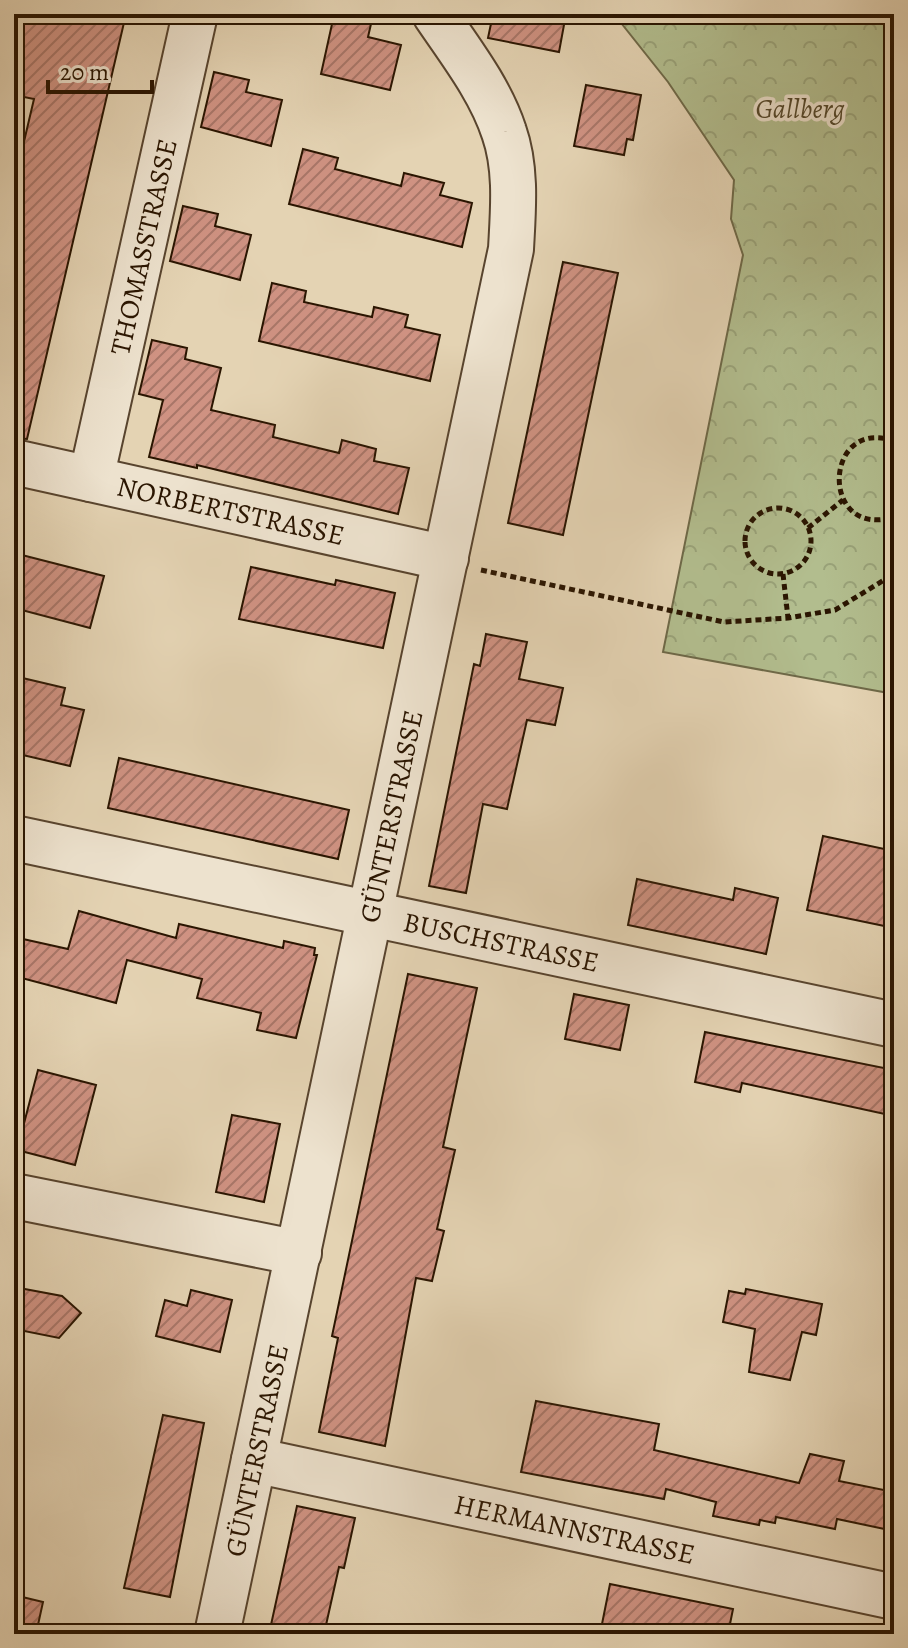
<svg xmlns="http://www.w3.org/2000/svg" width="908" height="1648" font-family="Alegreya,serif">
	<defs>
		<pattern id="forest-crowns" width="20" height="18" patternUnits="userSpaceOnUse" patternTransform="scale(2)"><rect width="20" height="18" fill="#b2bd8e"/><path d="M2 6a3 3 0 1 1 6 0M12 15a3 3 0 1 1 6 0" fill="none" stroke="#99a279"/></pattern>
		<pattern id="building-hatch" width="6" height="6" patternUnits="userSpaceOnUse" patternTransform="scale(2)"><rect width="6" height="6" fill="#cf9282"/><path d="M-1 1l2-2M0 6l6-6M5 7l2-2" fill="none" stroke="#a87668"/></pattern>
	</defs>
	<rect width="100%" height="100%" fill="#e4d3b3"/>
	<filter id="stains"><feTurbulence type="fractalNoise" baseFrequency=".0025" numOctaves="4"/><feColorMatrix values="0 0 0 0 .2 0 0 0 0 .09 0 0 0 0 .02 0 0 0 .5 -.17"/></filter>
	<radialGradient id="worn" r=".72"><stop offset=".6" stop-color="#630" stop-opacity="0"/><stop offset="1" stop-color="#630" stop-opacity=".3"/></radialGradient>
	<path fill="url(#forest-crowns)" stroke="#6e6948" stroke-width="2" d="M614,14h280v680l-231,-42 80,-397 -12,-36 3,-39 -66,-98z"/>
	<path fill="url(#building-hatch)" stroke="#2a1501" stroke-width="2" d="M14,14h112l-99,425 -13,-1v-254l20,-85 -20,-4z
		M493,14h73l-7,38 -71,-14z
		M334,15l37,9 -3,13 33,8 -11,45 -69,-16z
		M214,72l35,8 -3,12 36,8 -11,46 -70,-19z
		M586,85l55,10 -8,45 -6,-1 -3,16 -50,-9z
		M303,149l35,9 -3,11 66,17 3,-13 40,10 -4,12 32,8 -10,44 -173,-43z
		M183,206l35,8 -3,12 36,9 -11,45 -70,-19z
		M563,262l55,11 -55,262 -55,-12z
		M272,283l34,8 -2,11 68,15 2,-10 34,8 -3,12 35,8 -10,46 -171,-40z
		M152,340l35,8 -2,11 36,9 -10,42 64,15 -2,12 66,16 3,-13 34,9 -2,12 35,7 -11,46 -201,-49v3l-48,-11 14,-57 -24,-6z
		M14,553l90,23 -14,52 -76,-20z
		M251,567l84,18 1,-5 59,13 -12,55 -144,-29z
		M486,634l41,8 -8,37 44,9 -8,37 -28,-5 -20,89 -24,-5 -17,89 -37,-7 45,-222 6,2z
		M14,676l51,12 -4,17 23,5 -14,56 -56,-13 9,-41 -9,-1z
		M119,758l230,52 -11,49 -230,-51z
		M823,836l71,15v77l-87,-18z
		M637,879l96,21 2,-12 43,10 -12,56 -138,-29z
		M79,911l97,27 3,-14 104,24 1,-7 31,7 -1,7h3l-21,83 -39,-8 4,-17 -64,-15 5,-19 -75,-19 -11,43 -102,-27v-39l54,12z
		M408,974l69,14 -34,159 12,3 -18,79 7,2 -12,50 -16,-3 -31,168 -66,-14 19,-94 -6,-2z
		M574,994l55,11 -9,45 -55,-11z
		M705,1032l189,38v46l-152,-33 -2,9 -45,-10z
		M38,1070l58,15 -21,80 -58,-15z
		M232,1115l48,9 -16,78 -48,-10z
		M14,1287l48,9 19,17 -22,25 -45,-9z
		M746,1289l76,15 -6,31 -14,-3 -12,48 -41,-8 6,-43 -32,-7 6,-31 16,3z
		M191,1290l41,10 -12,52 -64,-16 9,-36 22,6z
		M536,1401l123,23 -5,26 145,33 11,-29 34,7 -5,20 55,11v39l-57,-12 -2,10 -59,-12 -1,6 -15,-3 -1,5 -46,-9 3,-14 -50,-13 -2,10 -143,-27z
		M163,1415l41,8 -34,174 -46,-9z
		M297,1506l58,12 -11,50 -5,-1 -15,67h-55z
		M610,1584l123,25 -5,25h-128z
		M14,1595l29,7 -7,32h-22z"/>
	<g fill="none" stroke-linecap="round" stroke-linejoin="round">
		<g stroke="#58442e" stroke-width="48">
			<g id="minor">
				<path id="s1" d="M14,462l432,96"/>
				<path id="s2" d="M91,479l104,-465"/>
				<path id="s3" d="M14,838l880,187"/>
				<path d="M14,1196l285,57"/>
				<path id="s4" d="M254,1460l640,137"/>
				<path id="s5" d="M217,1634l294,-1385c2,-38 6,-80 -7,-117 -14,-43 -44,-81 -69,-118"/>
			</g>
		</g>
		<path stroke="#2a1501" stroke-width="5" stroke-dasharray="6 4" stroke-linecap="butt" d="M894,441c-71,-25 -75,99 0,76
			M745 541a33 33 0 1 1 66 0a33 33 0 1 1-66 0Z
			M808,528l35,-28
			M481,570l243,52 64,-4 47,-8 59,-36
			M783,574l5,44"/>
		<use href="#minor" stroke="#ede2ce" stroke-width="44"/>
	</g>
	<g text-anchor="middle" stroke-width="7" stroke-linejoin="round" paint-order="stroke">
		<g font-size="28" font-style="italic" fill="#53472b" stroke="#ede2ce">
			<text x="800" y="118">Gallberg</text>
		</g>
		<g font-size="28" fill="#2a1501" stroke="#ede2ce">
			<text dy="10" stroke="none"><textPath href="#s2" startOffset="238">THOMASSTRASSE</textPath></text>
			<text dy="10" stroke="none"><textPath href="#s1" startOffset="222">NORBERTSTRASSE</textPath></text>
			<text dy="10" stroke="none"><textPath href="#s5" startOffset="836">GÜNTERSTRASSE</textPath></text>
			<text dy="10" stroke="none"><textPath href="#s3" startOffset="498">BUSCHSTRASSE</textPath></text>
			<text dy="10" stroke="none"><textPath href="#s5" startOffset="188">GÜNTERSTRASSE</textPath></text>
			<text dy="10" stroke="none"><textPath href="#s4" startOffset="328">HERMANNSTRASSE</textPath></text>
		</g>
	</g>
	<rect width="908" height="1648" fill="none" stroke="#e4d3b3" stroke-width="48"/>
	<rect x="16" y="16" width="876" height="1616" fill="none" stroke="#2a1501" stroke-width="4"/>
	<rect x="24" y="24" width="860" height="1600" fill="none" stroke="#2a1501" stroke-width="2"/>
	<path d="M48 80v12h104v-12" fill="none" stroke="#2a1501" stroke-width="4"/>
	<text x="60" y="80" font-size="24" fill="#2a1501" stroke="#ede2ce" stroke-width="6" paint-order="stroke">20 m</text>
	<rect width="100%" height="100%" filter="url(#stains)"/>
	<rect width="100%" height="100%" fill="url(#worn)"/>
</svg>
